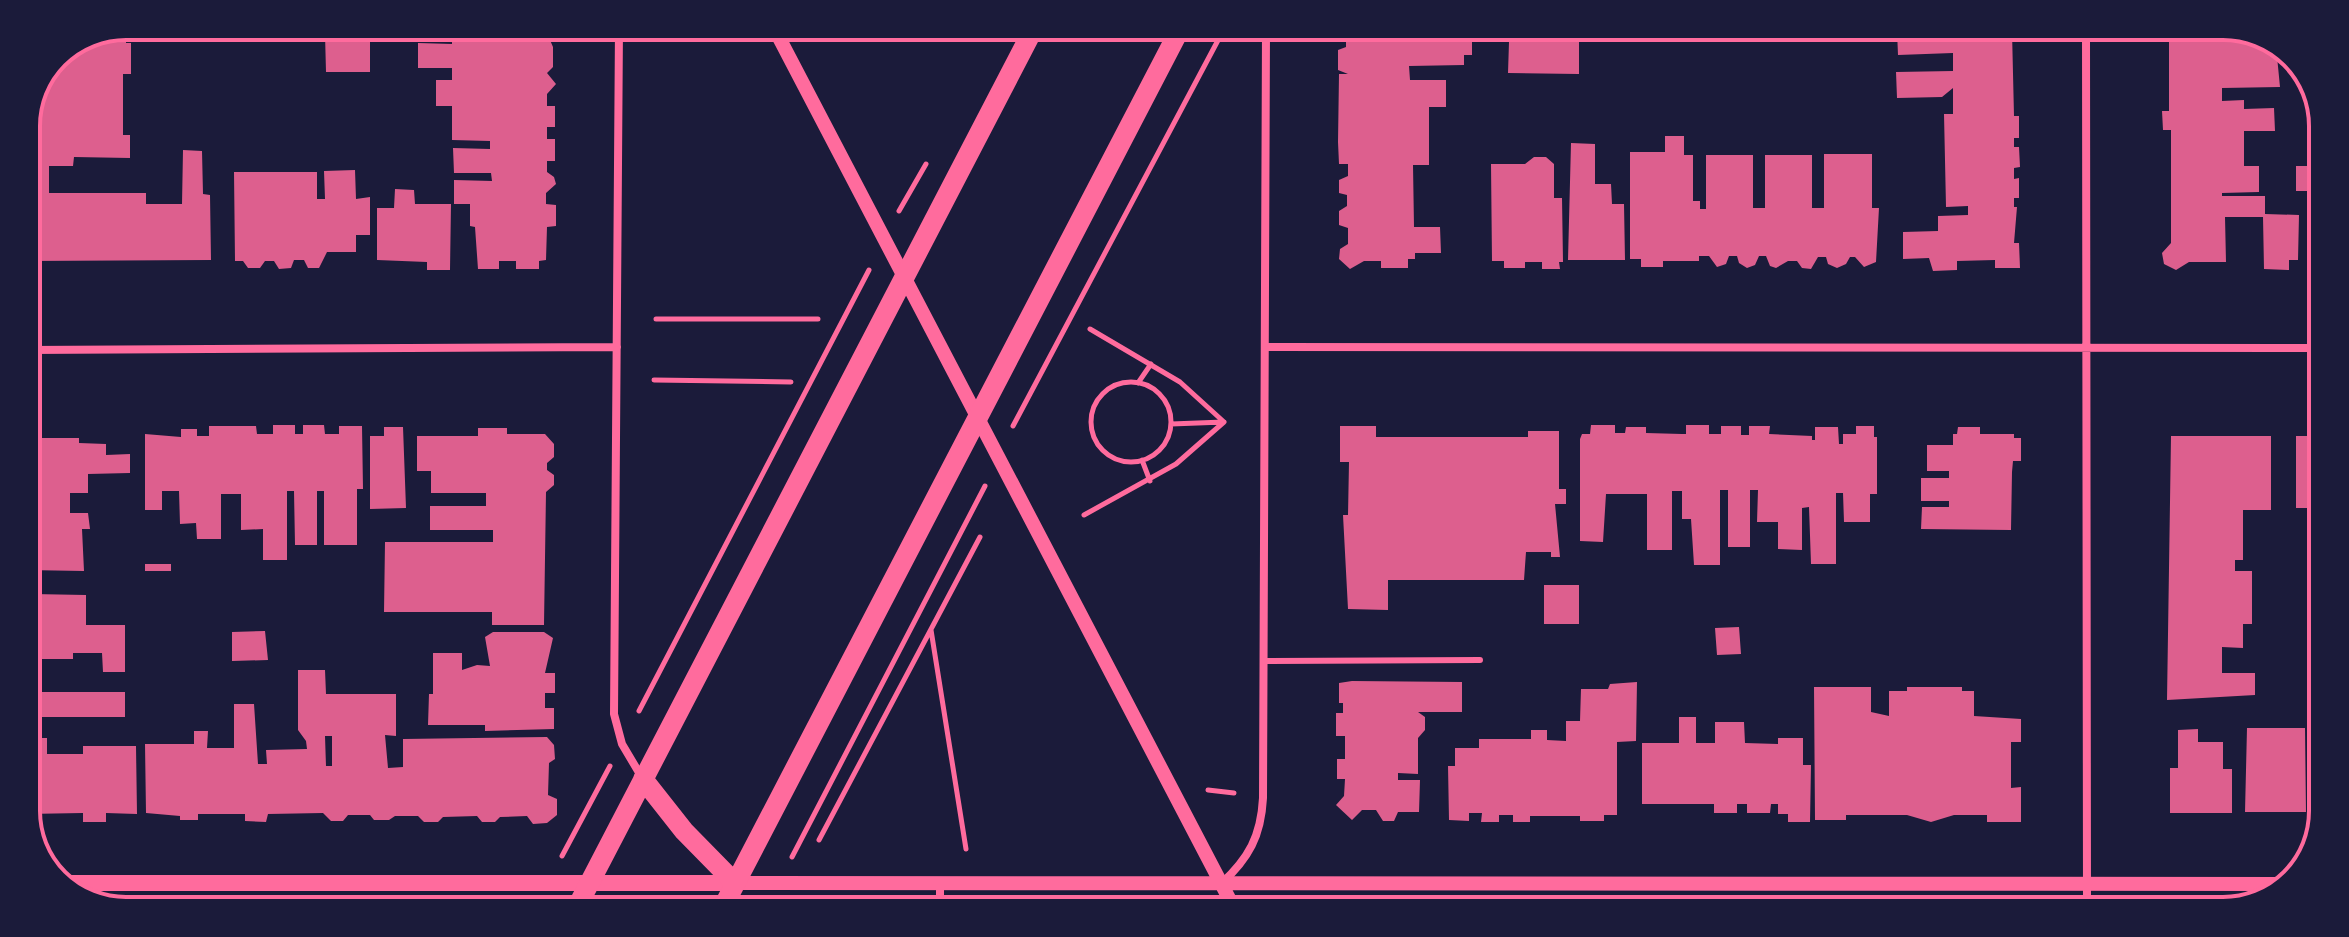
<svg xmlns="http://www.w3.org/2000/svg" width="2349" height="937" font-family="'Open Sans',sans-serif">
	<rect width="100%" height="100%" fill="#1b1b3a"/>
	<path fill="#dd5f8e" fill-rule="evenodd" d="M126,26v17h5v31h-8v61h7v23l-56,-1 -1,9h-24v27h97v11h36l1,-54 19,1 1,43 7,1 1,65 -185,1v-141l30,-65z
		M423,27h131l-7,6 6,14v20l-6,6 9,11 -9,10v12h8v21h-8v12h8v22h-8v11l7,5 2,7 -10,9v11l10,1v21l-9,1 -1,33 -7,1v8h-23v-8h-17v8h-21l-3,-42 -5,-1v-22h-16v-24l38,1 -1,-8h-37l-1,-25 37,1v-8l-38,-1v-34h-16v-26h16v-12h-34v-25l34,1v-10l-29,1z
		M1346,29h131v5h-5v21h-8v10l-55,1 1,14h36v27h-17v58h-16l1,62h26l1,26h-26v6h-7v9h-27v-7h-17l-14,8 -11,-10 1,-10 8,-5v-16l-9,-3v-14l8,-5v-11l-8,-2v-13l9,-4v-12h-9l-1,-22 1,-68h9l-10,-4v-20l8,-3z
		M1897,31h115l2,85h5v22h-5v9h5l1,20 -6,1v11l5,-1v20h-5v9h3l-3,36h5l1,25h-25v-8l-38,1v9l-24,1 -4,-13 -26,1v-27l35,-1v-15l30,-1v-9l-22,1 -2,-93h9v-26l-11,9 -45,1 -1,-26 57,-1v-18l-55,2z
		M2169,31l88,5v4h10l9,6 4,41 -58,1v13l22,-1v9l30,-1 1,23h-31v35h15v26l-37,1v3h43v18l34,1 -1,45h-9v10l-25,-1 -1,-52h-38l1,45h-37l-13,8 -12,-6 -2,-11 9,-10v-113h-8l-1,-19h7z
		M325,34h45v38h-44z
		M1509,42h70v32l-71,-1z
		M1665,136h19v19h9v46h7v8h6v-54h47v53h12v-53h47v53h12v-54h48v54h7l-3,54 -12,5 -9,-10h-5l-4,7 -9,4 -9,-4 -2,-7h-8l-7,12 -9,-1 -5,-7h-9l-12,7 -6,-2 -4,-10h-7l-4,9 -8,3 -8,-5 -2,-7h-8l-3,8 -9,3 -8,-11h-10v5h-36v6h-22v-8h-11v-107h35z
		M1571,143l24,1v40h16l1,20h12l1,56h-57z
		M1534,157h12l8,7v34h8l1,64h-4l1,7h-18v-7h-17v6h-21v-7h-12l-1,-97h34z
		M2296,166h17v25h-17z
		M355,170l1,29 14,-2v38h-14v17h-29l-8,16h-11l-4,-8h-10l-3,8 -12,1 -5,-8h-9l-5,7h-12l-5,-7h-8l-1,-89h83v27h8l-1,-28z
		M2314,182h8v80h-8z
		M395,189l19,1 1,14h36l-1,66h-23v-8l-50,-2v-52h17z
		M273,425h22v9h8v-9h21l1,9h14v-8h23l1,63h-6v56h-33v-54h-7v54h-22l-1,-54h-7v69h-24v-31l-22,1v-36h-20v45h-24l-1,-16 -16,1 -1,-33h-17v19h-17v-76l36,3v-8h16v7h12v-10h47l1,8h16z
		M1591,425h24v8h10l1,-6h20v6l36,1h4v-9h23v9h12v-8h20v9h8v-9h21l-1,8 43,2v4h3v-13h23l1,17h4v-10h13v-8h18v11h3v57h-7v28h-26l-1,-29h-7v71h-25l-2,-57 -7,1v42l-24,-1v-27h-21l1,-32h-8v57h-22v-57h-8v75h-26l-3,-46h-9v-28h-10v59h-25v-56h-41l-3,48 -23,-1v-102l2,-5h8z
		M1340,426h36v11h152v-6h31v58h7v15h-11l5,53h-9v-5h-25l-2,28h-136v30l-40,-1 -5,-94h5l1,-53h-9z
		M384,427h19l3,81 -36,1v-73h14z
		M1958,427h22v7h34v4h7v23h-8l-1,11 -1,58 -90,-1 1,-22h27v-6h-28v-23h28v-7h-22v-26h26v-11h4z
		M478,428h29v6h38l9,10v13l-7,6v7l7,5v10l-8,7 -2,133h-52v-13h-108l1,-70h108v-12h-63v-24h56v-13h-55v-22h-14v-35h61z
		M2171,436h100v74h-28v50h-8v11h17v53h-9v24l-21,-1v26h33v22l-88,5z
		M2296,436h24v72h-24z
		M26,438h53v5l27,1v11l24,-1v19l-42,1v19h-18v20h18l2,16h-8l2,42 -58,-1z
		M145,564h26v7h-26z
		M1544,585h35v39h-35z
		M32,594l54,1v30h39v47h-22l-1,-19h-29v6h-47v-36h5z
		M1739,627l2,27 -24,1 -2,-27z
		M265,631l3,29 -36,1v-29z
		M493,632h51l9,6 -8,35h10v20h-10v15h9v21l-69,2v-6h-57l1,-31h4v-41h29v17l15,-5 13,1 -5,-29z
		M298,670h27l1,24h70v42l-11,-1 3,33 15,-1v-28l144,-2 7,8 1,14 -6,4 -1,32 9,4v16l-10,8 -14,1 -6,-8 -27,1 -5,5h-13l-5,-6 -34,1 -5,5h-14l-6,-6h-23l-6,4h-15l-4,-5h-22l-5,6h-12l-8,-8 -55,1 -2,8 -21,-1v-7h-47v6h-18v-4l-34,-3 -1,-69h49v-13h14l-1,17h27v-44h20l4,60h9l-1,-14 41,-1 -1,-8 -8,-11zM325,736h7v30h-6z
		M1352,681l110,1v30h-44l7,5v13l-7,8v36l-20,-1v7h22l-1,32h-21l-4,9h-11l-7,-11h-14l-10,10 -16,-15 8,-9 1,-17h-8v-20h8v-23h-9v-23h7v-10h-4v-20z
		M1637,682l-1,59 -19,1v73h-13v6h-24v-5h-50v6h-17v-7h-14v7h-18l1,-9h-13v8l-20,-1 -1,-54h7v-18h24v-9h52v-9h16v10l19,1v-20h14l1,-32h27l2,-5z
		M1814,687h57v25l18,4v-25h18v-4h55v4h12v25l47,3v23h-10v46l10,-1v35h-34v-7h-33l-23,7 -24,-7h-61v5h-31z
		M2312,690h7l-1,114h-6z
		M30,692h95v25h-94z
		M1679,717h17v26h19v-21h29l1,21 33,1v-6h25v27h8l-1,57h-22v-8h-10v-10h-7l-1,9h-23v-9h-10v9h-23v-9h-72v-61h37z
		M2247,728h58l1,84h-61z
		M2198,729v13h25v27h9v44h-62v-45h8v-38z
		M26,738h21v16h36v-8h53l1,68 -31,-1v9h-23v-9l-57,1z"/>
	<g fill="none" stroke-linecap="round" stroke-linejoin="round">
		<path stroke="#ff6b9d" stroke-width="5" d="M899,211l27,-47
			M656,319h162
			M654,380l137,2
			M1091 422a40 40 0 1 1 80 0a40 40 0 1 1-80 0Z
			M1138,383l13,-19
			M1171,424l53,-2
			M1013,426l211,-397
			M1142,460l8,21
			M1084,515l92,-51 48,-42 -44,-40 -90,-53
			M931,630l35,219
			M639,711l230,-441
			M1208,790l26,3
			M819,840l161,-303
			M562,856l48,-90
			M792,857l193,-371"/>
		<path stroke="#ff6b9d" stroke-width="6" d="M1265,661l215,-1"/>
		<path stroke="#ff6b9d" stroke-width="8" d="M619,27l-5,687 8,30 19,32
			M2086,31l1,880
			M1265,347l1056,1
			M26,350l591,-3
			M940,883v25
			M1221,884c28,-26 40,-48 42,-86l3,-769"/>
		<path stroke="#ff6b9d" stroke-width="14" d="M774,28l460,880
			M735,883l1553,1"/>
		<path stroke="#ff6b9d" stroke-width="16" d="M62,883h673"/>
		<path stroke="#ff6b9d" stroke-width="20" d="M643,779l41,52 51,52
			M577,907l457,-879
			M723,907l457,-878"/>
	</g>
	<path d="M0 0H2349V937H0ZM126 40H2223A86 86 0 0 1 2309 126V811A86 86 0 0 1 2223 897H126A86 86 0 0 1 40 811V126A86 86 0 0 1 126 40Z" fill="#1b1b3a" fill-rule="evenodd"/>
	<path fill="none" stroke="#ff6b9d" stroke-width="4" d="M126 40H2223A86 86 0 0 1 2309 126V811A86 86 0 0 1 2223 897H126A86 86 0 0 1 40 811V126A86 86 0 0 1 126 40Z"/>
</svg>
